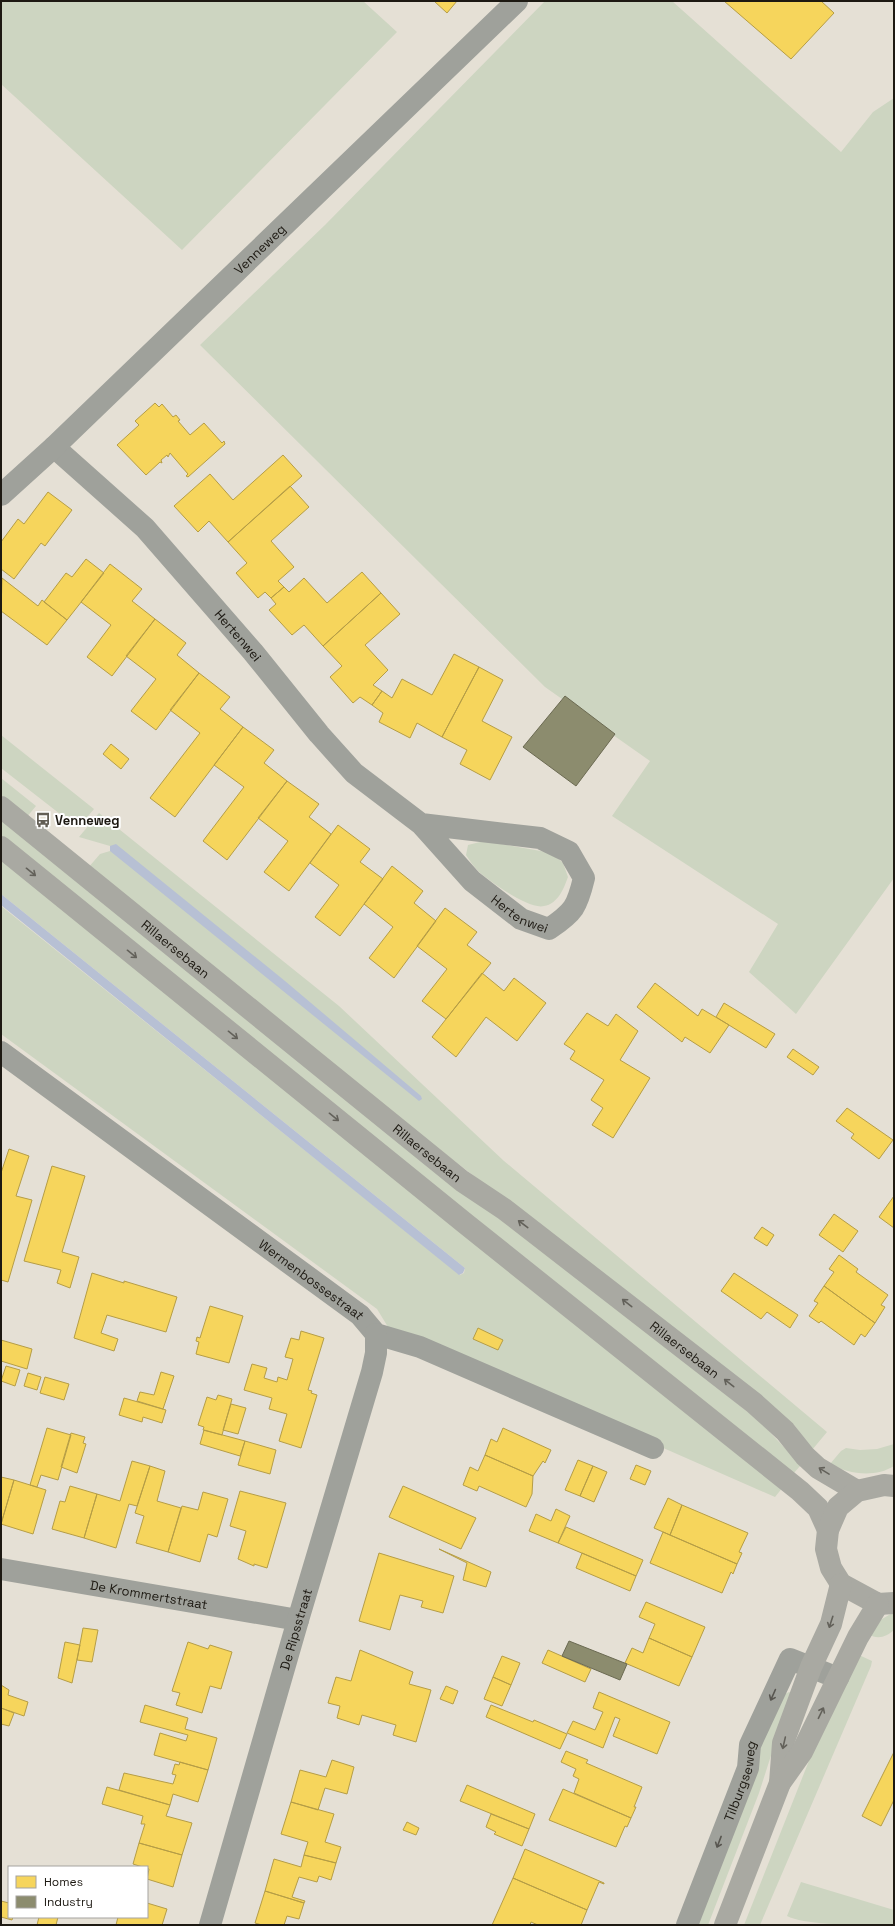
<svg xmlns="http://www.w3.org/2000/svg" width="895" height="1926" font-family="'Space Grotesk',sans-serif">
	<rect width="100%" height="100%" fill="#e5e0d5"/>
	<path fill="#cdd5c1" d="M1,1h362l34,31 -215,218 -181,-166z
		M545,1h127l169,151 32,-40 21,-14v780l-98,136 -47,-42 29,-48 -166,-108 38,-55 -105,-74 -345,-342 125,-120z
		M1,735l93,74 -16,19 -77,-60z
		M1,778l35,28 -10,12 -25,-23z
		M99,813l240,193 165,155 323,271 -15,18 -17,-24 -19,-17 -411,-317 -277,-224 12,-14 10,-3v-5l-31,-9z
		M1,819l540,427 219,176 41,43 -8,9 -792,-637z
		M484,841l68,12 11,10 5,14c-4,11 -10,27 -24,29 -15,4 -53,-24 -65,-34 -5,-5 -9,-11 -13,-17l2,-10z
		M1,857l782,630 -8,10 -387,-170 -11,-18 -376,-275v-128l459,369 4,-2 1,-5 -464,-374z
		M894,1444v22c-19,12 -46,8 -64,-2l11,-13 5,-3 14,2 17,-1z
		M894,1612v18c-8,7 -16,10 -26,4l9,-12z
		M859,1655l13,6 -1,5 -111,259h-16l72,-182z
		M789,1692l2,1 -32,100 -51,132h-13l64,-176 26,-55z
		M801,1882l93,28v15c-26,0 -88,1 -107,-9z"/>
	<path fill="#b7c0d4" d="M116,844l169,137 136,115 1,3 -3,2 -309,-250v-5z
		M1,894l464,374 -2,5 -4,2 -458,-370z"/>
	<path fill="#f6d55c" stroke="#b59d46" d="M434,1h23l-10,12z
		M724,1h97l13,12 -43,46z
		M155,403l4,4 3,-3 11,13 3,-2 4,5 -2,1 12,14 14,-12 18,20 2,-2 1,3 -37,33 -2,-1 2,-2 -18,-21 -2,4 -1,-2 -6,5 1,3 -2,-1 -14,13 -29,-30 22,-20 -4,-4z
		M283,455l19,21 -74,66 -19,-21 -11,11 -24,-26 36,-32 23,26z
		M290,486l19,21 -38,34 23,26 -16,14 6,6 -13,11 -6,-6 -7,6 -22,-25 11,-10 -19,-21z
		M48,492l24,18 -27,36 -4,-3 -27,36 -13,-10v-27l17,-23 6,5z
		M86,559l18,14 -37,47 -23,-18 22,-29 6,4z
		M110,564l32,25 -10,12 23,18 -43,57 -25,-19 24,-32 -30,-23z
		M362,572l19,21 -58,53 -19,-21 -12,10 -23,-25 7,-6 -5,-6 13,-11 5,5 15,-14 23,25z
		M2,578l36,28 4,-6 25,20 -20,25 -46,-34z
		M381,593l19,21 -35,31 23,25 -15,15 9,6 -10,14 -12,-8 -7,6 -23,-26 12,-11 -19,-20z
		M155,619l31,24 -9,12 22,18 -43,57 -25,-19 25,-32 -30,-23z
		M454,654l25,13 -37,70 -25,-14 -7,15 -31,-16 4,-9 -11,-8 10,-14 10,7 10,-19 30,16z
		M479,667l24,13 -21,41 30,16 -22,43 -30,-16 7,-14 -25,-13z
		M199,673l31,24 -10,12 23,18 -68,90 -25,-19 50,-65 -30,-23z
		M243,727l31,23 -10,13 23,18 -60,79 -24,-19 41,-54 -30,-22z
		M111,744l18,15 -8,10 -18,-15z
		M287,781l32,23 -10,13 22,17 -42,57 -25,-19 24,-31 -30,-23z
		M338,825l32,24 -10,13 23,17 -43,57 -25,-19 24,-32 -29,-22z
		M392,866l31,25 -9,12 22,18 -42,57 -25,-20 24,-31 -29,-23z
		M445,908l32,24 -10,13 24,18 -45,56 -24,-18 25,-32 -30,-23z
		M482,973l22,18 10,-13 32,25 -29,38 -31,-24 -30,40 -24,-20z
		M655,983l43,33 4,-7 27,16 -19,28 -25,-16 -3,5 -45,-35z
		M724,1003l51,31 -9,14 -50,-31z
		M587,1013l21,13 8,-12 22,17 -18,29 30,18 -37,60 -21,-13 11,-17 -12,-8 13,-20 -34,-21 5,-8 -11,-7z
		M793,1049l26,18 -6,8 -26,-18z
		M847,1108l46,32 -14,19 -28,-21 3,-4 -18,-13z
		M9,1149l20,7 -13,40 16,4 -24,82 -7,-2v-107z
		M52,1166l33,10 -23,76 17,5 -9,31 -13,-5 4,-13 -37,-9z
		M894,1196v32l-15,-11z
		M834,1214l24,17 -15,21 -24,-17z
		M762,1227l12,8 -7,11 -13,-8z
		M839,1255l19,14 -2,3 32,23 -7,10 4,2 -10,16 -51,-37 10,-14 -5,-3z
		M92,1273l32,10v-2l53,16 -11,35 -59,-17 -6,18 17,6 -4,12 -40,-13z
		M734,1273l64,42 -8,13 -23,-16 -6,7 -40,-28z
		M824,1286l51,37 -10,14 -4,-3 -7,11 -33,-24 -2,2 -10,-7 9,-13 -4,-2z
		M210,1306l33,10 -14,47 -33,-9 3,-12 -3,-1 1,-4 3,1z
		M478,1328l25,12 -5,10 -25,-11z
		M301,1331l23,7 -16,52 4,1 -1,2 6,2 -16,53 -22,-7 8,-27 -18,-5 3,-11 -28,-8 8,-26 15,4 -3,10 13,4 1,-5 9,3 6,-21 -8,-2 6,-19 8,2z
		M1,1340l31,9 -5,20 -26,-8z
		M6,1366l14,4 -5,16 -14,-5z
		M161,1372l13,4 -11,33 -26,-8 3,-9 14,3z
		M28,1373l13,4 -4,13 -13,-4z
		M45,1377l24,7 -5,16 -24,-7z
		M218,1395l14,4 -10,36 -19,-5 1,-3 -6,-2 9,-28 9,3z
		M124,1398l42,12 -4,13 -19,-6 -1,5 -23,-7z
		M231,1404l15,4 -8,26 -15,-4z
		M47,1428l24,7 -13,45 -17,-5 -4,12 -7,-2z
		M503,1428l48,22 -6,13 -2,-2 -10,15 -48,-21 6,-16 6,3z
		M204,1430l41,11 -5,15 -40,-12z
		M71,1433l14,4 -2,6 3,1 -9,29 -16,-6z
		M245,1441l31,9 -6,24 -32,-9z
		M485,1455l48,21 -1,18 -6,13 -47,-21 -2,5 -14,-6 7,-18 8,4z
		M578,1460l15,6 -13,30 -15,-6z
		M132,1461l18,5 -13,40 -8,-2 -13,44 -32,-10 13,-44 23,7z
		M636,1465l15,6 -6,14 -15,-6z
		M150,1466l15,5 -8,30 24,7 -13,44 -32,-9 8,-27 -9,-3z
		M593,1466l14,6 -13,30 -14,-6z
		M1,1477l13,3 -13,44z
		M14,1480l32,10 -13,44 -32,-10z
		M70,1486l27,8 -13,44 -32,-9 8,-28 5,1z
		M403,1486l73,32 -15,31 -72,-32z
		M240,1491l46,12 -19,65 -13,-4v2l-16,-7 8,-28 -16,-5z
		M203,1492l25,7 -11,38 -9,-3 -8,28 -32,-10 14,-46 16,4z
		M668,1498l14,7 -12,30 -16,-7z
		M682,1505l66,28 -9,19 3,1 -5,11 -67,-29z
		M556,1509l14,7 -12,27 -29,-12 7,-17 15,7z
		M566,1527l77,33 -7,16 -78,-33z
		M663,1532l74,32 -4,10 -2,-2 -9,21 -72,-30z
		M439,1549l52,23 -5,15 -23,-7 4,-17z
		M379,1553l75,23 -11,37 -22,-6 2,-6 -23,-6 -10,35 -31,-9z
		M582,1553l54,23 -6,15 -54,-23z
		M646,1602l59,25 -13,30 -43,-19 6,-14 -16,-7z
		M83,1628l15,2 -6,32 -15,-2z
		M649,1638l43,19 -13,29 -54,-23 7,-15 11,5z
		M65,1642l15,3 -8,38 -14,-5z
		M188,1642l20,7 2,-4 22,7 -11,37 -11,-3 -8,27 -26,-8 4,-12 -8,-2z
		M360,1650l53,22 -4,12 22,6 -15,52 -23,-7 3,-10 -34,-10 -3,10 -22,-7 3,-12 -12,-3 8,-26 15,4z
		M548,1650l43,19 -6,13 -43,-19z
		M502,1656l18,7 -9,22 -18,-8z
		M493,1677l18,8 -9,21 -18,-7z
		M1,1685l8,5 -1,5 20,7 -4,14 -23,-8z
		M446,1686l12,5 -5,13 -13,-5z
		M599,1692l71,30 -13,32 -44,-18 7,-17 -5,-2 -12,31 -36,-15 6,-12 22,9 8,-18 -10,-4z
		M145,1705l43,13 -3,11 32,9 -9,32 -54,-15 6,-22 26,8 2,-6 -48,-13z
		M491,1705l42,17 1,-2 33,14 -7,15 -74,-32z
		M1,1708l13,5 -5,13 -8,-2z
		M566,1751l22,9 -2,3 56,24 -8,20h2l-5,11 -57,-25 5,-14 -6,-3 3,-7 -15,-7z
		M894,1752v48l-13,26 -19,-10z
		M332,1760l22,7 -7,27 -22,-6 -7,22 -27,-8 9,-32 26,7z
		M180,1762l28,8 -10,32 -25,-8 -3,11 -51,-15 5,-17 49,11 3,-9 -4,-1 3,-10 4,1z
		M467,1785l68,29 -6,15 -69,-28z
		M107,1787l63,18 -4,11 26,7 -10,32 -43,-12 6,-19h-4l2,-8 -41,-12z
		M563,1789l68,29 -4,9 -2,-1 -9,21 -67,-27z
		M291,1802l43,12 -9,28 16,5 -5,16 -32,-8 4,-13 -27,-8z
		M491,1814l38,15 -7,17 -28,-12 2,-2 -10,-5z
		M407,1822l12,6 -3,7 -13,-5z
		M139,1843l43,12 -9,32 -26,-8 2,-10 -16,-5z
		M525,1849l79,34v1l-5,-2 -12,28 -74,-32z
		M304,1855l32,8 -5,17 -12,-4 -2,6 -18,-5 -7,20 13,4 -1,2 -39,-12 9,-32 27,8z
		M513,1878l74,32 -6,15h-43l-7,-3 -1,3h-38z
		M265,1891l39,12 -5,16 -12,-3 -3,9h-22l-7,-2z
		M1,1901l8,2v14h4l-1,3 -11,-3z
		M147,1903l20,6 -5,16h-46l2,-8h29z
		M39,1917h19l-2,8h-19z"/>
	<path fill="#8c8c6e" stroke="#6b6a52" d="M565,696l50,38 -39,52 -53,-39z
		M569,1641l58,23 -7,16 -58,-24z"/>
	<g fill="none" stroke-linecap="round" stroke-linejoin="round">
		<g stroke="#9fa19b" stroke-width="22">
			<path id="s1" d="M54,447l91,81 108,124 66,82 35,39 67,51 51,57 49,38 28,10c25,-17 28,-22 35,-51l-15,-26 -29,-14 -119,-14"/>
			<path id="s2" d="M1,495l53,-48 463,-446"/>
			<path id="s3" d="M1,1052l359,263 16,19 44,13 233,101"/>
			<path id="s4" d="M1,1569l297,51"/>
			<path id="s5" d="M210,1925l88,-305 74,-248 4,-19v-19"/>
			<path id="s6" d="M687,1925l61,-157 2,-23 40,-86 48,19"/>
		</g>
		<g stroke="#a9a9a2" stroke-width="22">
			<path id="s7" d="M1,807l461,374 42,28 250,194 31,28 20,25 13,12 39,23"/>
			<path d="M1,847l465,377 334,267 18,17 10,22"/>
			<path d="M894,1486l-10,-1 -27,6 -19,16 -10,23 -2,19 5,19 10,16 37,20 16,-1"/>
			<path d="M780,1783l3,-40 28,-76 20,-43 10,-40"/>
			<path d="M725,1925l55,-142 22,-31 56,-115 20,-33"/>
		</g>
	</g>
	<defs><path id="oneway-shaft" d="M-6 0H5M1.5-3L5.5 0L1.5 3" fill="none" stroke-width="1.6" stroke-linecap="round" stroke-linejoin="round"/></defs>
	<g stroke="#63615a">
		<use href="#oneway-shaft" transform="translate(31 872) rotate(39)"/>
		<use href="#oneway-shaft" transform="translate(132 954) rotate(39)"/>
		<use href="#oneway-shaft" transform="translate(233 1035) rotate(39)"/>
		<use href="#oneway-shaft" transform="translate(334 1117) rotate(39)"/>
		<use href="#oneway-shaft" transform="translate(523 1224) rotate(-143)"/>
		<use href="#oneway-shaft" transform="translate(627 1303) rotate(-142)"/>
		<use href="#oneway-shaft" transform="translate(729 1383) rotate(-142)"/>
		<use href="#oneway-shaft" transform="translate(824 1471) rotate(-148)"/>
		<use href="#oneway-shaft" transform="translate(831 1622) rotate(108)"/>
		<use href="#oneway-shaft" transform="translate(821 1713) rotate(-64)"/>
		<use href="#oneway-shaft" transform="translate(784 1743) rotate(103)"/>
	</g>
	<g stroke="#585650">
		<use href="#oneway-shaft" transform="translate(773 1695) rotate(114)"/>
		<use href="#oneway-shaft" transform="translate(719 1842) rotate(111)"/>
	</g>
	<defs>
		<g id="bus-bare" transform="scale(1.2)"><path d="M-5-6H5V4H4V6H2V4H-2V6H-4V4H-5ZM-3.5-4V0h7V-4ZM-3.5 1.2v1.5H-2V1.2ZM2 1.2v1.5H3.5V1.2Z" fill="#635f56" stroke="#fff" stroke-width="2.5" paint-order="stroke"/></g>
	</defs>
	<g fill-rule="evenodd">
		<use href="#bus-bare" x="43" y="820"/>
	</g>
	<g text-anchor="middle" stroke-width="4" stroke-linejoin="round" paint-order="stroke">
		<g font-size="13" fill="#1d1912" stroke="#fff">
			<text dy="5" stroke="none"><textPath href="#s2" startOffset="357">Venneweg</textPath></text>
			<text dy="5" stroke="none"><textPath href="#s1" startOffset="264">Hertenwei</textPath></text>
			<text dy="5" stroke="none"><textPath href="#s1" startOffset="663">Hertenwei</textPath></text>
			<text dy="5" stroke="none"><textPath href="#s7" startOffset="225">Rillaersebaan</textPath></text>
			<text dy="5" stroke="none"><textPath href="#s7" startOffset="549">Rillaersebaan</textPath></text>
			<text dy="5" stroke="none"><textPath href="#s3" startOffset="385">Wermenbossestraat</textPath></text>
			<text dy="5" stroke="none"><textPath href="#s7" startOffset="873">Rillaersebaan</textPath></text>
			<text dy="5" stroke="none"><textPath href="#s4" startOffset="150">De Krommertstraat</textPath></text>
			<text dy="5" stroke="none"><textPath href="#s5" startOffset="308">De Ripsstraat</textPath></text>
			<text dy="5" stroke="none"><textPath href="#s6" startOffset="154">Tilburgseweg</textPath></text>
		</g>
		<g font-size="13" font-weight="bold" fill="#1d1912" stroke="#fff" text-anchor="start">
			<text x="55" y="825">Venneweg</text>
		</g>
	</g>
	<rect width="895" height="1926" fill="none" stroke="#1d1912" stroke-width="4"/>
	<rect x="8" y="1866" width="140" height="52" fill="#ffffff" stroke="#a5a3a0"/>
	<rect x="16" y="1876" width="20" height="12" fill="#f6d55c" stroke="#a5a3a0"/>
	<text x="44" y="1886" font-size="12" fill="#1d1912">Homes</text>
	<rect x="16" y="1896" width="20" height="12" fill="#8c8c6e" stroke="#a5a3a0"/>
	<text x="44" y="1906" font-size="12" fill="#1d1912">Industry</text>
</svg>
